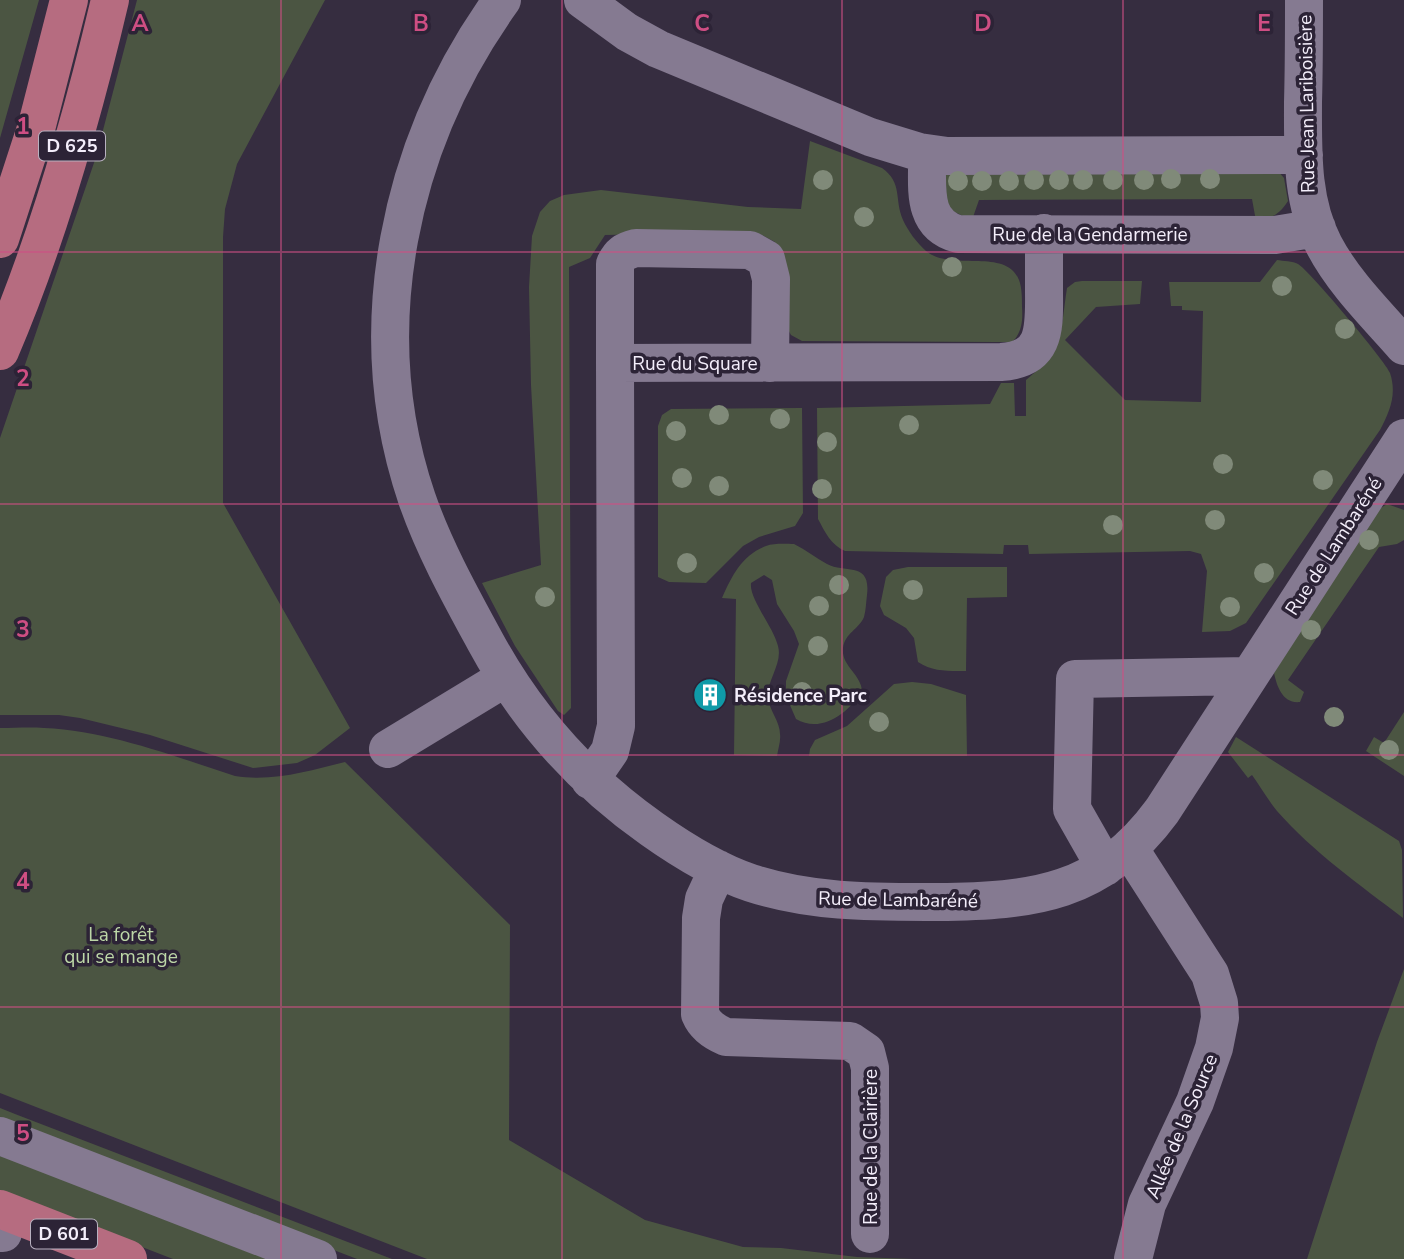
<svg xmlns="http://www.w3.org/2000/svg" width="1404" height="1259" font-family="'Nunito Sans',sans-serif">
	<rect width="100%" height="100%" fill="#362d40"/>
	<path fill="#4b5542" d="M0,0h39l-39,138z
		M137,0h188l-88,164 -12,45 -2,28v266l127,225 -35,27 -18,8 -44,5 -103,-33 -70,-17 -21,-3h-59v-277l96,-281z
		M810,141l72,27c21,15 12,31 21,52 5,11 14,23 23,31 25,21 80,-4 93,29 3,8 3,18 3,27 1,13 0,26 -10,35h-20l-190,-1 -11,-6 -7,-13 -9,-80 -13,-7 -12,-3 -145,3 -15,23 -21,9 2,441 -7,7 -6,-4 -43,-65 -33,-63 59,-18 -10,-180 -2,-98 3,-51 8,-24 10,-11 14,-6 37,-5 147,17 53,2z
		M950,164l327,6 7,8 4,23c-9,14 -16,17 -32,20l-4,-22 -273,1 -7,20 -24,-11 -6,-33z
		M1277,260c6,1 16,1 21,4 10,5 89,99 92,109 7,21 0,38 -10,57l-134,193 -16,8 -28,1 5,-61 -6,-17 -11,-3 -161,3 -1,-9h-24l-1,9 -158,-3c-14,-6 -20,-19 -27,-32l-1,-111 173,-4 11,-21h13l1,33h11v-36c39,-31 34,-47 41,-92l8,-6 7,-1h60l-2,23 -44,3 -31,33 60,60 76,2 2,-91 -21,-1v-4h-11l-2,-24h91z
		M802,408l1,105 -8,13 -36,11 -16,9 -37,37 -37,-1 -11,-5v-151l4,-11 9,-6z
		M1387,504l17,6v30l-7,4 -18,3 -91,133 16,12 -4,10c-17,2 -23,-15 -26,-29l96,-158z
		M794,544c12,6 22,14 33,20 19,10 44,-3 40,31 -1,7 -1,15 -3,22 -5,12 -19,16 -21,31 -2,18 18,26 19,43 -13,22 -41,43 -66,28l-10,-23v-15l13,-37 -5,-13 -17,-27 -5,-24 -8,-5 -13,8c-2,16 22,43 27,63 5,18 -12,34 -10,53 2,12 12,23 12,35 1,7 -2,15 -3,22l-43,-1 2,-156 -14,-1c10,-22 20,-43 44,-52 8,-3 20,-2 28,-2z
		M908,567h99v30l-40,1 -1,73c-17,0 -33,1 -48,-9l-4,-24 -8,-10 -22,-13 -4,-9 6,-29 7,-7z
		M912,682l19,2 35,11 1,61h-158l1,-7 5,-9 32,-14 47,-42z
		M1404,712v64l-38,-25 8,-14 10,6z
		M0,728c15,0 29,-1 44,0 65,3 129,28 191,48 38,6 73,-5 110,-14l165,163 -1,215 136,80 98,27 38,1 76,9 57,2h-487l-427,-166z
		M1236,737l163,104 3,9 1,68c-43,-33 -90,-66 -126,-107 -9,-11 -17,-25 -25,-36l-4,3 -20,-26z
		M1404,969v290h-97l70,-217z
		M0,1108l15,6 377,145h-35l-348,-134 -9,-4z
		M0,1151l279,108h-106l-173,-67z"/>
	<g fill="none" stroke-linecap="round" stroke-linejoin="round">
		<path stroke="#857a91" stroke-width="38" d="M502,0c-103,143 -143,329 -85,499 17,49 43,96 68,142 41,76 96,138 167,188 31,22 63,42 99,54 61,20 123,19 186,19 96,-1 164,-8 225,-91l242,-373
			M583,0l44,32 31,17 212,88 49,15 28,4 357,-1
			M1304,0c0,34 0,68 -1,102 0,49 -2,99 21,143 20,38 52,69 80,101
			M927,154c1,31 -7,70 31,80l317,1 42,-7
			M615,363v-99c5,-10 9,-13 21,-16l114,2 16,9 5,20 -1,84
			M388,749l117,-71
			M590,780l20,-29 6,-25 -1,-363 386,-1c47,-3 43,-36 43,-73 0,-19 0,-37 0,-56
			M1129,848l81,126 9,29 1,15 -6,30 -19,54 -48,102 -14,55
			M1105,867l-33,-58 3,-130 173,-3
			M718,869l-14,30 -3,19 -1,96c5,12 14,18 26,23l124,4 16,11 4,16v166
			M0,1136l318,123
			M0,1233h3"/>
		<path stroke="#b66c80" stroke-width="38" d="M0,239l37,-114 32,-125
			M0,351c48,-112 82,-232 110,-351
			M0,1209l128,50"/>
	</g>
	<g fill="#808a79">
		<circle cx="1171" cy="179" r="10"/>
		<circle cx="1210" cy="179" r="10"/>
		<circle cx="823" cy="180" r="10"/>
		<circle cx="1034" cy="180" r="10"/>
		<circle cx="1059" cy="180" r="10"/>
		<circle cx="1083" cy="180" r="10"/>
		<circle cx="1113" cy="180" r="10"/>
		<circle cx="1144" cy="180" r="10"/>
		<circle cx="958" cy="181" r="10"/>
		<circle cx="982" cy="181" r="10"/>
		<circle cx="1009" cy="181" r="10"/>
		<circle cx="864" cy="217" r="10"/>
		<circle cx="952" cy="267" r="10"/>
		<circle cx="1282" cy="286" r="10"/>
		<circle cx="1345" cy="329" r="10"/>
		<circle cx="719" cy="415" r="10"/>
		<circle cx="780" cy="419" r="10"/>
		<circle cx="909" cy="425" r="10"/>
		<circle cx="676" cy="431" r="10"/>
		<circle cx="827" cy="442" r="10"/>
		<circle cx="1223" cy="464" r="10"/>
		<circle cx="682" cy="478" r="10"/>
		<circle cx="1323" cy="480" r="10"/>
		<circle cx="719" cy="486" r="10"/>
		<circle cx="822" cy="489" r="10"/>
		<circle cx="1215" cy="520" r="10"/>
		<circle cx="1113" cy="525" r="10"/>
		<circle cx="1369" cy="540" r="10"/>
		<circle cx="687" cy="563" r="10"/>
		<circle cx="1264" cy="573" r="10"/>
		<circle cx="839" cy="585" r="10"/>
		<circle cx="913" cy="590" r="10"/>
		<circle cx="545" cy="597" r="10"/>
		<circle cx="819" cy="606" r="10"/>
		<circle cx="1230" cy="607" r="10"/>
		<circle cx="1311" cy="630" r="10"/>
		<circle cx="818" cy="646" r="10"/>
		<circle cx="802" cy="692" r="10"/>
		<circle cx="1334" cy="717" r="10"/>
		<circle cx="879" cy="722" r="10"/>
		<circle cx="1389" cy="750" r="10"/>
	</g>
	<path fill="none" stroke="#ce4e83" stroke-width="2" stroke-opacity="0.55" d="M281,0v1259M562,0v1259M842,0v1259M1123,0v1259M0,252h1404M0,504h1404M0,755h1404M0,1007h1404"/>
	<defs>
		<g id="building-disc" transform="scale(1.75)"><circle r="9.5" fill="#0f9aa8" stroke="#2c2336"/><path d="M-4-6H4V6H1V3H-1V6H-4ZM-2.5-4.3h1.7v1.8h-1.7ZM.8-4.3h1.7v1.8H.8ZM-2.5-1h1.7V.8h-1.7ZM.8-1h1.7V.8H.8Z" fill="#fff"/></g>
	</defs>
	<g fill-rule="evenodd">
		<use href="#building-disc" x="710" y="695"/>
	</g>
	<g text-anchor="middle" stroke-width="7" stroke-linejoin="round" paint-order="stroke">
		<g fill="#2c2336" stroke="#b8b1c0" stroke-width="2">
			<rect x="39" y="131.5" width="66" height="29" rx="5"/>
			<rect x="31" y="1219.5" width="66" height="29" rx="5"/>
		</g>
		<g font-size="18" font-weight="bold" fill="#f4eefb">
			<text x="72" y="152">D 625</text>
			<text x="64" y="1240">D 601</text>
		</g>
		<g font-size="19" fill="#f4eefb" stroke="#2c2336">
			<text transform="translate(1306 104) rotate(-91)" y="7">Rue Jean Lariboisière</text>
			<text x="1090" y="241">Rue de la Gendarmerie</text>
			<text x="695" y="370">Rue du Square</text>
			<text transform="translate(1333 546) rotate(-57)" y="7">Rue de Lambaréné</text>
			<text transform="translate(898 899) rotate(1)" y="7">Rue de Lambaréné</text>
			<text transform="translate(1181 1126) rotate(-67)" y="7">Allée de la Source</text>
			<text transform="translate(870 1147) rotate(-90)" y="7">Rue de la Clairière</text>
		</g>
		<g font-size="19" font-weight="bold" fill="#f4eefb" stroke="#2c2336" text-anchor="start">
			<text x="734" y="702">Résidence Parc</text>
		</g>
		<g font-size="19" fill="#bdd7a7" stroke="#2c2336">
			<text x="121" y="941">La forêt<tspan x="121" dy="22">qui se mange</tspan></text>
		</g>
	</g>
	<g font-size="23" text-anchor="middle" font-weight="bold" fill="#ce4e83" stroke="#2c2336" stroke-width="7" stroke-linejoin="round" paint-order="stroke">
		<text x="140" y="31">A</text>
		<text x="421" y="31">B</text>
		<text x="702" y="31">C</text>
		<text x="983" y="31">D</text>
		<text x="1264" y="31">E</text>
		<text x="23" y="134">1</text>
		<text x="23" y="386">2</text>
		<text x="23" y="637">3</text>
		<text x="23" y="889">4</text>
		<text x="23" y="1141">5</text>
	</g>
</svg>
